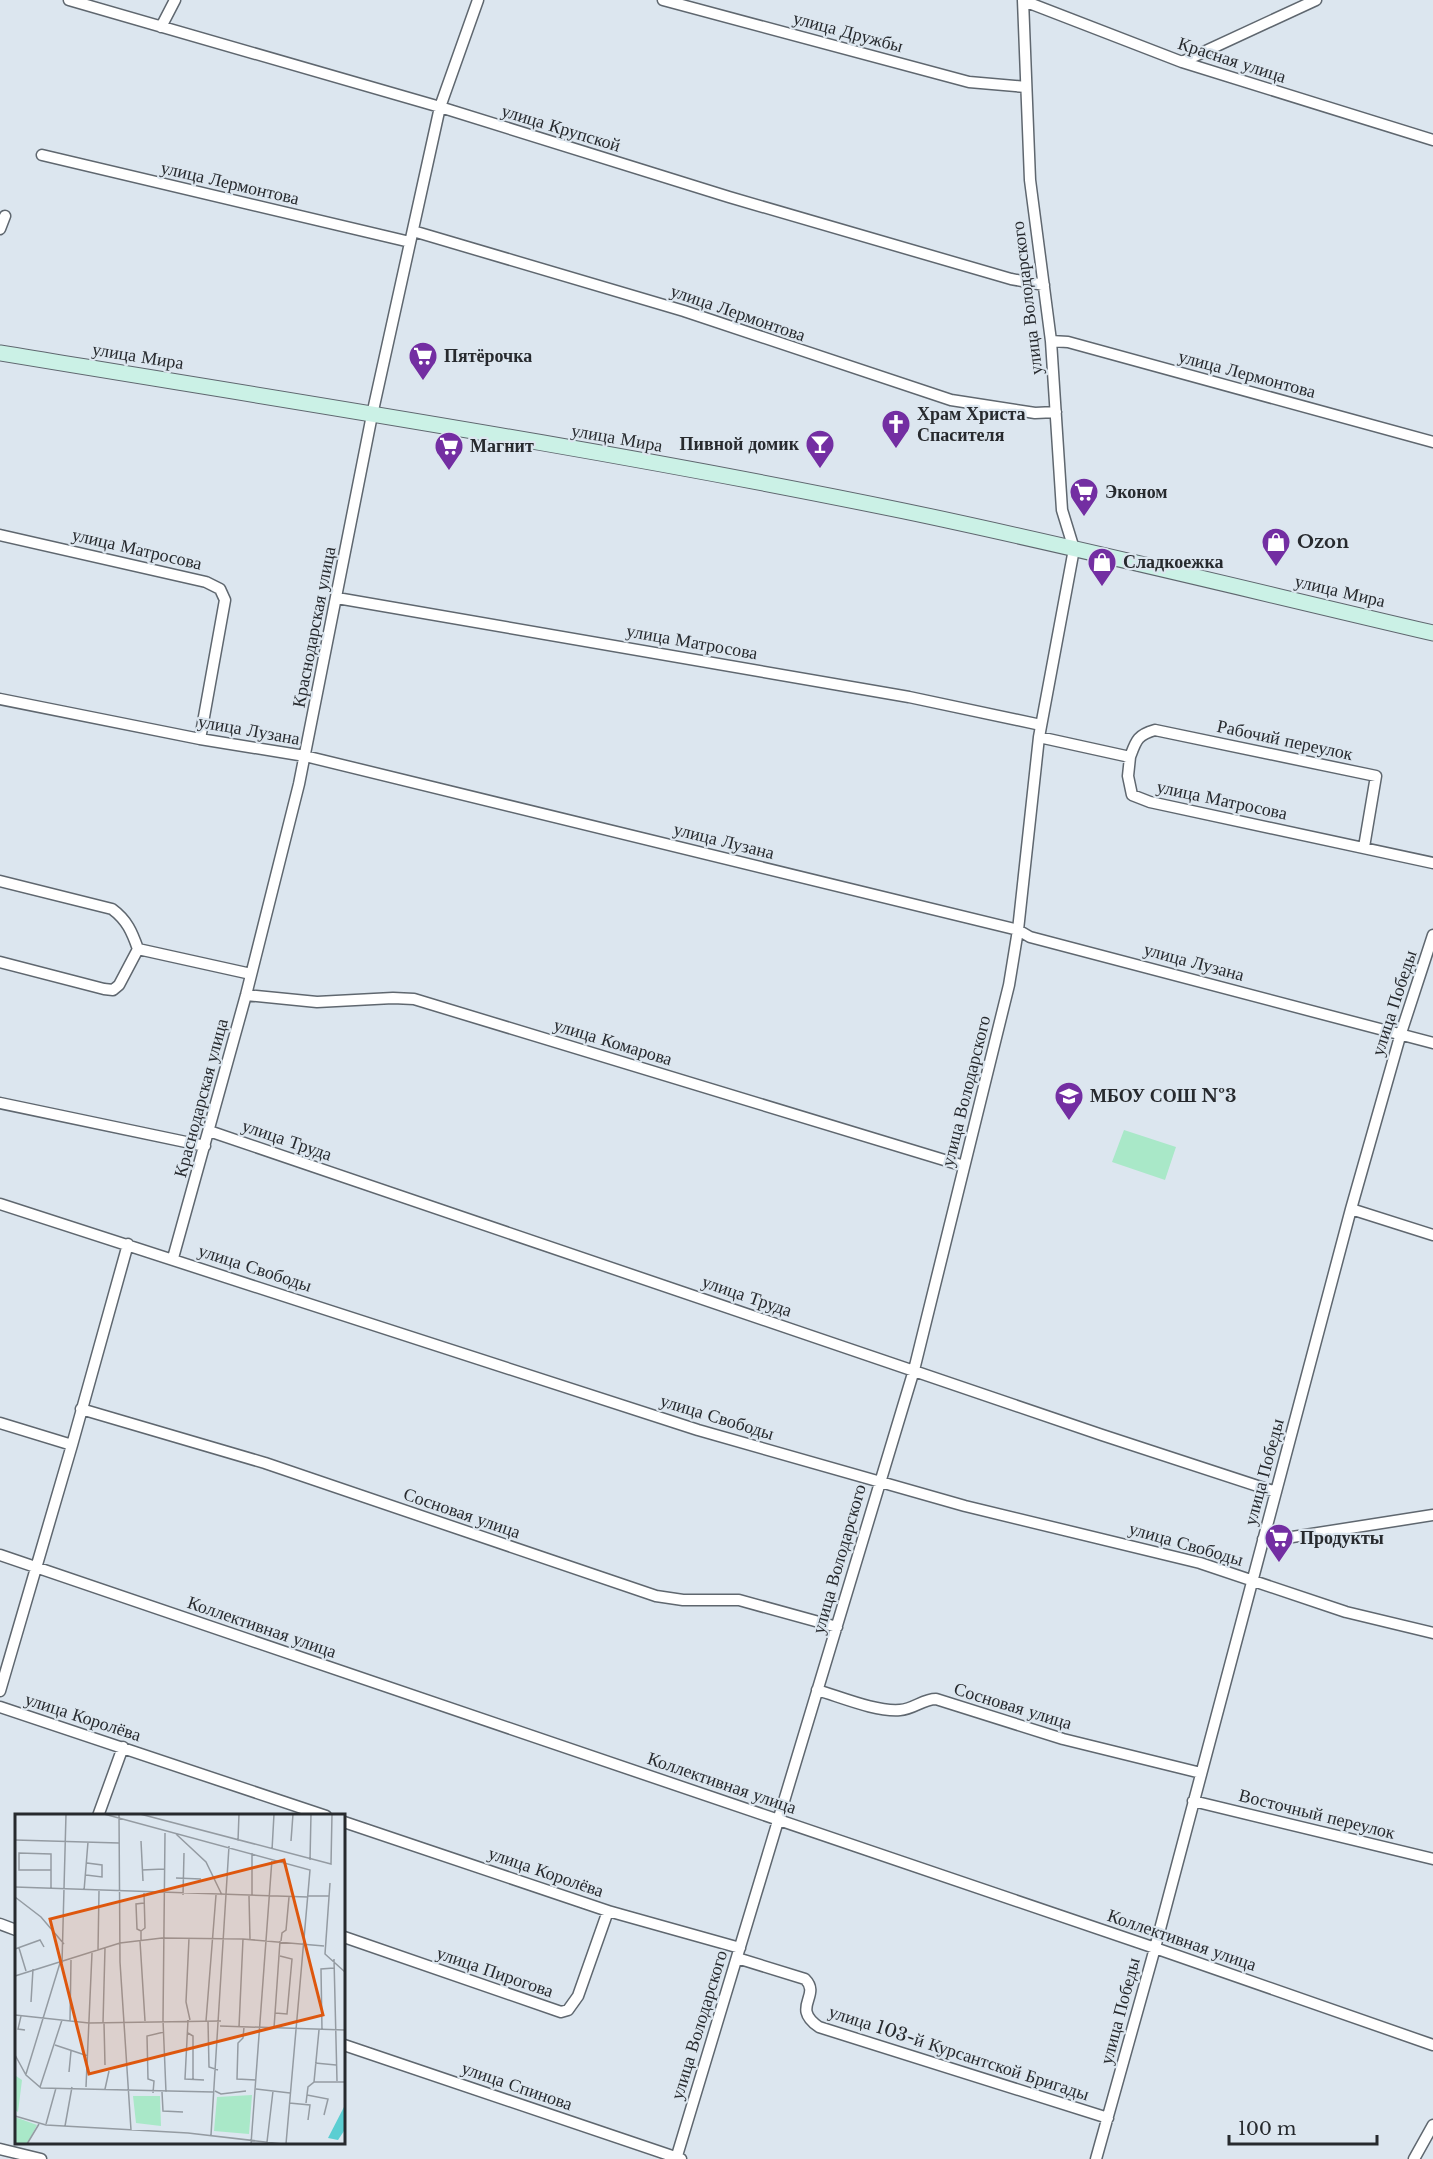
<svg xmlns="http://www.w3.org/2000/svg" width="1433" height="2159" font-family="'Libre Baskerville',serif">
	<rect width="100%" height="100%" fill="#dce6ef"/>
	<path fill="#a9e8c8" d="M1124,1130l52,17 -11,33 -53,-18z"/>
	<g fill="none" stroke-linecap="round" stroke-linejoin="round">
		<g stroke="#5f676f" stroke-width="13">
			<path id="minor" d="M69,0l371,107 289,90 282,82 33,6
				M663,0l306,82 57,5
				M1024,1l158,61 251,78
				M161,27l14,-27
				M1182,62l134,-62
				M42,155l368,87
				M0,229l5,-13
				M413,231l271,80 267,89 84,13 21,-1
				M1051,341l17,1 365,100
				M0,535l206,47 14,7 5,11 -25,139
				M337,598l572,99 132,28
				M0,699l200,40 105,17 713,174 12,7 403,106
				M1039,737l91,20 -2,19 4,19 18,7 283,61
				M1130,757c6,-16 7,-22 25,-27l221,46 -12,71
				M0,881l112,28c15,11 20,23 26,40
				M138,949l113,25
				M0,962l104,27 9,1 6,-5 19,-36
				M246,995l71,7 76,-4 21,1 550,167
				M0,1103l205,43
				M209,1131l893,304 174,57
				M0,1204l698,226 267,76 235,57 146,49 87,21
				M1351,1209l82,26
				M173,1258l73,-263 53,-211 73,-369 68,-308 38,-107
				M81,1409l184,54 391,133 27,4h56l98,27
				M0,1423l72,22
				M1263,1539l10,1 160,-25
				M0,1555l1155,393 278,97
				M817,1690c24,7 59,22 83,20 14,-1 23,-11 36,-11l127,40 138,34
				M0,1691l72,-246 56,-201
				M0,1707l326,109
				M1193,1801l240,58
				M98,1816l25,-69
				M344,1822l264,89 132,37
				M0,1924l16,6
				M344,1937l217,75 7,-2 10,-14 30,-85
				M737,1958l68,21c17,17 -15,28 14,48l289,91
				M344,2045l337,114
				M0,2149l41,10
				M676,2159l238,-789 95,-385 9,-55 21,-193 35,-188 -12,-39 -11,-169 -21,-161 -7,-180
				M1096,2159l59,-211 196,-739 50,-176 32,-98
				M1414,2159l19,-34"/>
		</g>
		<g stroke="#5f676f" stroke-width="17">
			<path id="secondary" d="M0,353c302,50 604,96 904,158 177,37 353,81 529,122"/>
		</g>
		<use href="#minor" stroke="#fff" stroke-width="10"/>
		<use href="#secondary" stroke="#cbf1e6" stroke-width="15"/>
	</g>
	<defs>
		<g id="supermarket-pin" transform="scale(1.5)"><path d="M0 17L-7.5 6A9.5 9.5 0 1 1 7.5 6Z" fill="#732ea2" stroke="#dce6ef"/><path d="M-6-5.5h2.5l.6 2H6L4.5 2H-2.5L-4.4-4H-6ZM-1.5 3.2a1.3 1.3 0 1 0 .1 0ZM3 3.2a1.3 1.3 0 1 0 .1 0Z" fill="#fff"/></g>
		<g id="church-pin" transform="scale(1.5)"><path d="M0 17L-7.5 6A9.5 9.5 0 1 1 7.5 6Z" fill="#732ea2" stroke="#dce6ef"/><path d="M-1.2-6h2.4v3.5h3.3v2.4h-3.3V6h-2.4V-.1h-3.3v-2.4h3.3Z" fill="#fff"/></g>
		<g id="bar-pin" transform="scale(1.5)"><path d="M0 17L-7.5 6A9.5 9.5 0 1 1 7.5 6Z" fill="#732ea2" stroke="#dce6ef"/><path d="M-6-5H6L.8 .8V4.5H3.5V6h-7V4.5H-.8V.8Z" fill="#fff"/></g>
		<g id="shop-pin" transform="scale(1.5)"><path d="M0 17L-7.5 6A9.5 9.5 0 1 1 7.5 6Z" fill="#732ea2" stroke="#dce6ef"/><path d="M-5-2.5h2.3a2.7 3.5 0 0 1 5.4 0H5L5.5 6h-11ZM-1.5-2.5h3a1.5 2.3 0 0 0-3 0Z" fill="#fff"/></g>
		<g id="school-pin" transform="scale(1.5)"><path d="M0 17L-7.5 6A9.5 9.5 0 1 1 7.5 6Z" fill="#732ea2" stroke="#dce6ef"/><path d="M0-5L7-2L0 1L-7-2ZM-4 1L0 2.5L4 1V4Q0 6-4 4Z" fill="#fff"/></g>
	</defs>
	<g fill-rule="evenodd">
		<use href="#supermarket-pin" x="423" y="356"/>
		<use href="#church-pin" x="896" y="424"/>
		<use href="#bar-pin" x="820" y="444"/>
		<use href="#supermarket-pin" x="449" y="446"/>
		<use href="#supermarket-pin" x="1084" y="492"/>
		<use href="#shop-pin" x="1276" y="542"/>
		<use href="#shop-pin" x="1102" y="562"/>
		<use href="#school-pin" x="1069" y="1096"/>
		<use href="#supermarket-pin" x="1279" y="1538"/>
	</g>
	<g text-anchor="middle" stroke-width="4.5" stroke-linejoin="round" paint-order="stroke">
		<g font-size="18" fill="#272a2e" stroke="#dce6ef">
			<text transform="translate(848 32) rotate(15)" y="6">улица Дружбы</text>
			<text transform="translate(1232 60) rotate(18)" y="6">Красная улица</text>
			<text transform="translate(561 128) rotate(17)" y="6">улица Крупской</text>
			<text transform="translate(230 183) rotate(13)" y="6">улица Лермонтова</text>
			<text transform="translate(1027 298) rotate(-97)" y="6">улица Володарского</text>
			<text transform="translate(738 313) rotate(19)" y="6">улица Лермонтова</text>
			<text transform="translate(138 356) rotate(9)" y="6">улица Мира</text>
			<text transform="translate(1247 374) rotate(15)" y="6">улица Лермонтова</text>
			<text transform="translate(617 438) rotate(10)" y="6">улица Мира</text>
			<text transform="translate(137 549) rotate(13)" y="6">улица Матросова</text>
			<text transform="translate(1340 591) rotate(13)" y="6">улица Мира</text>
			<text transform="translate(314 627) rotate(-79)" y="6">Краснодарская улица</text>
			<text transform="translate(692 642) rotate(10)" y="6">улица Матросова</text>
			<text transform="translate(249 730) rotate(10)" y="6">улица Лузана</text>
			<text transform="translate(1285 740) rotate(12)" y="6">Рабочий переулок</text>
			<text transform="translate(1222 800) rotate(12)" y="6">улица Матросова</text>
			<text transform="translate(724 841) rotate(14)" y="6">улица Лузана</text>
			<text transform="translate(1194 962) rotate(15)" y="6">улица Лузана</text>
			<text transform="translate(1394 1003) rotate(-72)" y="6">улица Победы</text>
			<text transform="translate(613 1042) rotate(17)" y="6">улица Комарова</text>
			<text transform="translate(966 1091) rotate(-76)" y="6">улица Володарского</text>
			<text transform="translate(201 1098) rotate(-75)" y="6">Краснодарская улица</text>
			<text transform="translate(287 1140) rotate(19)" y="6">улица Труда</text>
			<text transform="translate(255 1268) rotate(18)" y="6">улица Свободы</text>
			<text transform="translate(747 1296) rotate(19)" y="6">улица Труда</text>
			<text transform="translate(717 1417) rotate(17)" y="6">улица Свободы</text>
			<text transform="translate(1264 1472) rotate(-75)" y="6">улица Победы</text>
			<text transform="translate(462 1513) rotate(19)" y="6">Сосновая улица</text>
			<text transform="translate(1186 1544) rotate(16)" y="6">улица Свободы</text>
			<text transform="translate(839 1559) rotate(-74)" y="6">улица Володарского</text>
			<text transform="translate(262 1627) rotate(19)" y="6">Коллективная улица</text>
			<text transform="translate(1013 1706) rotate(17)" y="6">Сосновая улица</text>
			<text transform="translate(83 1717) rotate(18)" y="6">улица Королёва</text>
			<text transform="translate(722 1783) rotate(19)" y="6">Коллективная улица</text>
			<text transform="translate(1317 1814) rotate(14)" y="6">Восточный переулок</text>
			<text transform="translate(546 1872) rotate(19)" y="6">улица Королёва</text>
			<text transform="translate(1182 1940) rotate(19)" y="6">Коллективная улица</text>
			<text transform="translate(495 1972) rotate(19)" y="6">улица Пирогова</text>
			<text transform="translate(1120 2011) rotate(-75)" y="6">улица Победы</text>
			<text transform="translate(699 2025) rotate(-73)" y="6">улица Володарского</text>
			<text transform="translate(959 2053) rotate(18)" y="6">улица 103-й Курсантской Бригады</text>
			<text transform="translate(517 2086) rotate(19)" y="6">улица Спинова</text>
		</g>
		<g font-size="18" font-weight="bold" fill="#272a2e" stroke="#dce6ef" text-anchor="start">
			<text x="444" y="362">Пятёрочка</text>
			<text x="917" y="420">Храм Христа<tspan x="917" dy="21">Спасителя</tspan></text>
			<text x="799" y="450" text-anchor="end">Пивной домик</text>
			<text x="470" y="452">Магнит</text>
			<text x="1105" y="498">Эконом</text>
			<text x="1297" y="548">Ozon</text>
			<text x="1123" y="568">Сладкоежка</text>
			<text x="1090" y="1102">МБОУ СОШ №3</text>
			<text x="1300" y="1544">Продукты</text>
		</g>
	</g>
	<g transform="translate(15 1814)">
		<rect width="330" height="330" fill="#dce6ef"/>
		<path d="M1,262l6,4 -4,32 -3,-2zM237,281l-3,39 -35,-3 3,-34zM118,282h27l1,30 -25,-3zM0,303l22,8 -10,19h-12z" fill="#a9e8c8"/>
		<path d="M330,291l-1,26 -6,9 -10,-2z" fill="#5bced2"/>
		<path fill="none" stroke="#949ba2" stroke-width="1.5" d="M89,0l206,56 -24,274M104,0l1,148 11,168M125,0l191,50 1,-50M150,19l-2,187 3,72M161,20l30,28 16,33M0,26l104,3M126,27l2,40M223,27l1,-27M276,27l2,-27M257,36l2,-36M237,39v43M295,46l1,-46M36,56h-32v-17l32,1v34M127,56l22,-1M71,61l16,2v-12l-15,-2M161,64l25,1M315,69l-5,71 20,18M0,73l293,10M69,77l4,-49M168,81l1,-42M234,82l1,43M293,82h21M0,83l26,20 23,27M126,117l-4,-2 -1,-25 8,-1M174,124l-3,64 4,18M125,127l5,80M126,127v-10l4,-3 -1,-35M266,127l1,-8 4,-3 3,-33M4,134l7,23M0,135l25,-9 4,7M83,136l1,-59M319,145l3,122M47,149l4,-149M0,162l105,-33 42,-5 81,1 81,7M16,188l2,-33M260,199l12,1 5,-55 -12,-3M0,201l74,8 132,-2M6,202l-3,13 7,1M173,206l-3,59 19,1M55,207l1,-61M191,207l10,-126M193,207l1,46 9,3M88,209l2,-75M89,209l1,42M205,212l125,4M224,213l4,-88M229,213l-1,11 -5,5 -1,36 19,1M259,214l6,-87M307,216l-1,-61 13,-1M173,219l5,3v43M40,231l33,11M0,241l11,20 15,13 172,4M300,249l21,2M54,258l2,-21M11,260l34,-111M299,268h31M25,273l22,-67M71,273l6,-134M90,275l4,-18M241,275l34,4M200,277l6,3 25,-3M147,278l1,19 20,1M138,279l1,-12 -6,-2 -1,-43 17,-4M292,281l21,4 -4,16M274,289l21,2 -2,15M291,289l2,-16 6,-5 5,-52M0,302l31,9 142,8 95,11M31,310l10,-36M50,312l7,-39M196,321l18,-289M252,328l6,-51M12,330l12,-20M236,330l21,-285"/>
		<path fill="#de570e" fill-opacity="0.15" stroke="#de570e" stroke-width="3" d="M269,46l39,155 -234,59 -39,-155z"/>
		<rect width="330" height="330" fill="none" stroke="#272a2e" stroke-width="3"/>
	</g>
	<path d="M1229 2135v9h148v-9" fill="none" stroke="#272a2e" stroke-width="3"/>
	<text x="1238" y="2135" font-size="18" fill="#272a2e" stroke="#dce6ef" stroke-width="4.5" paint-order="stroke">100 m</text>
</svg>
